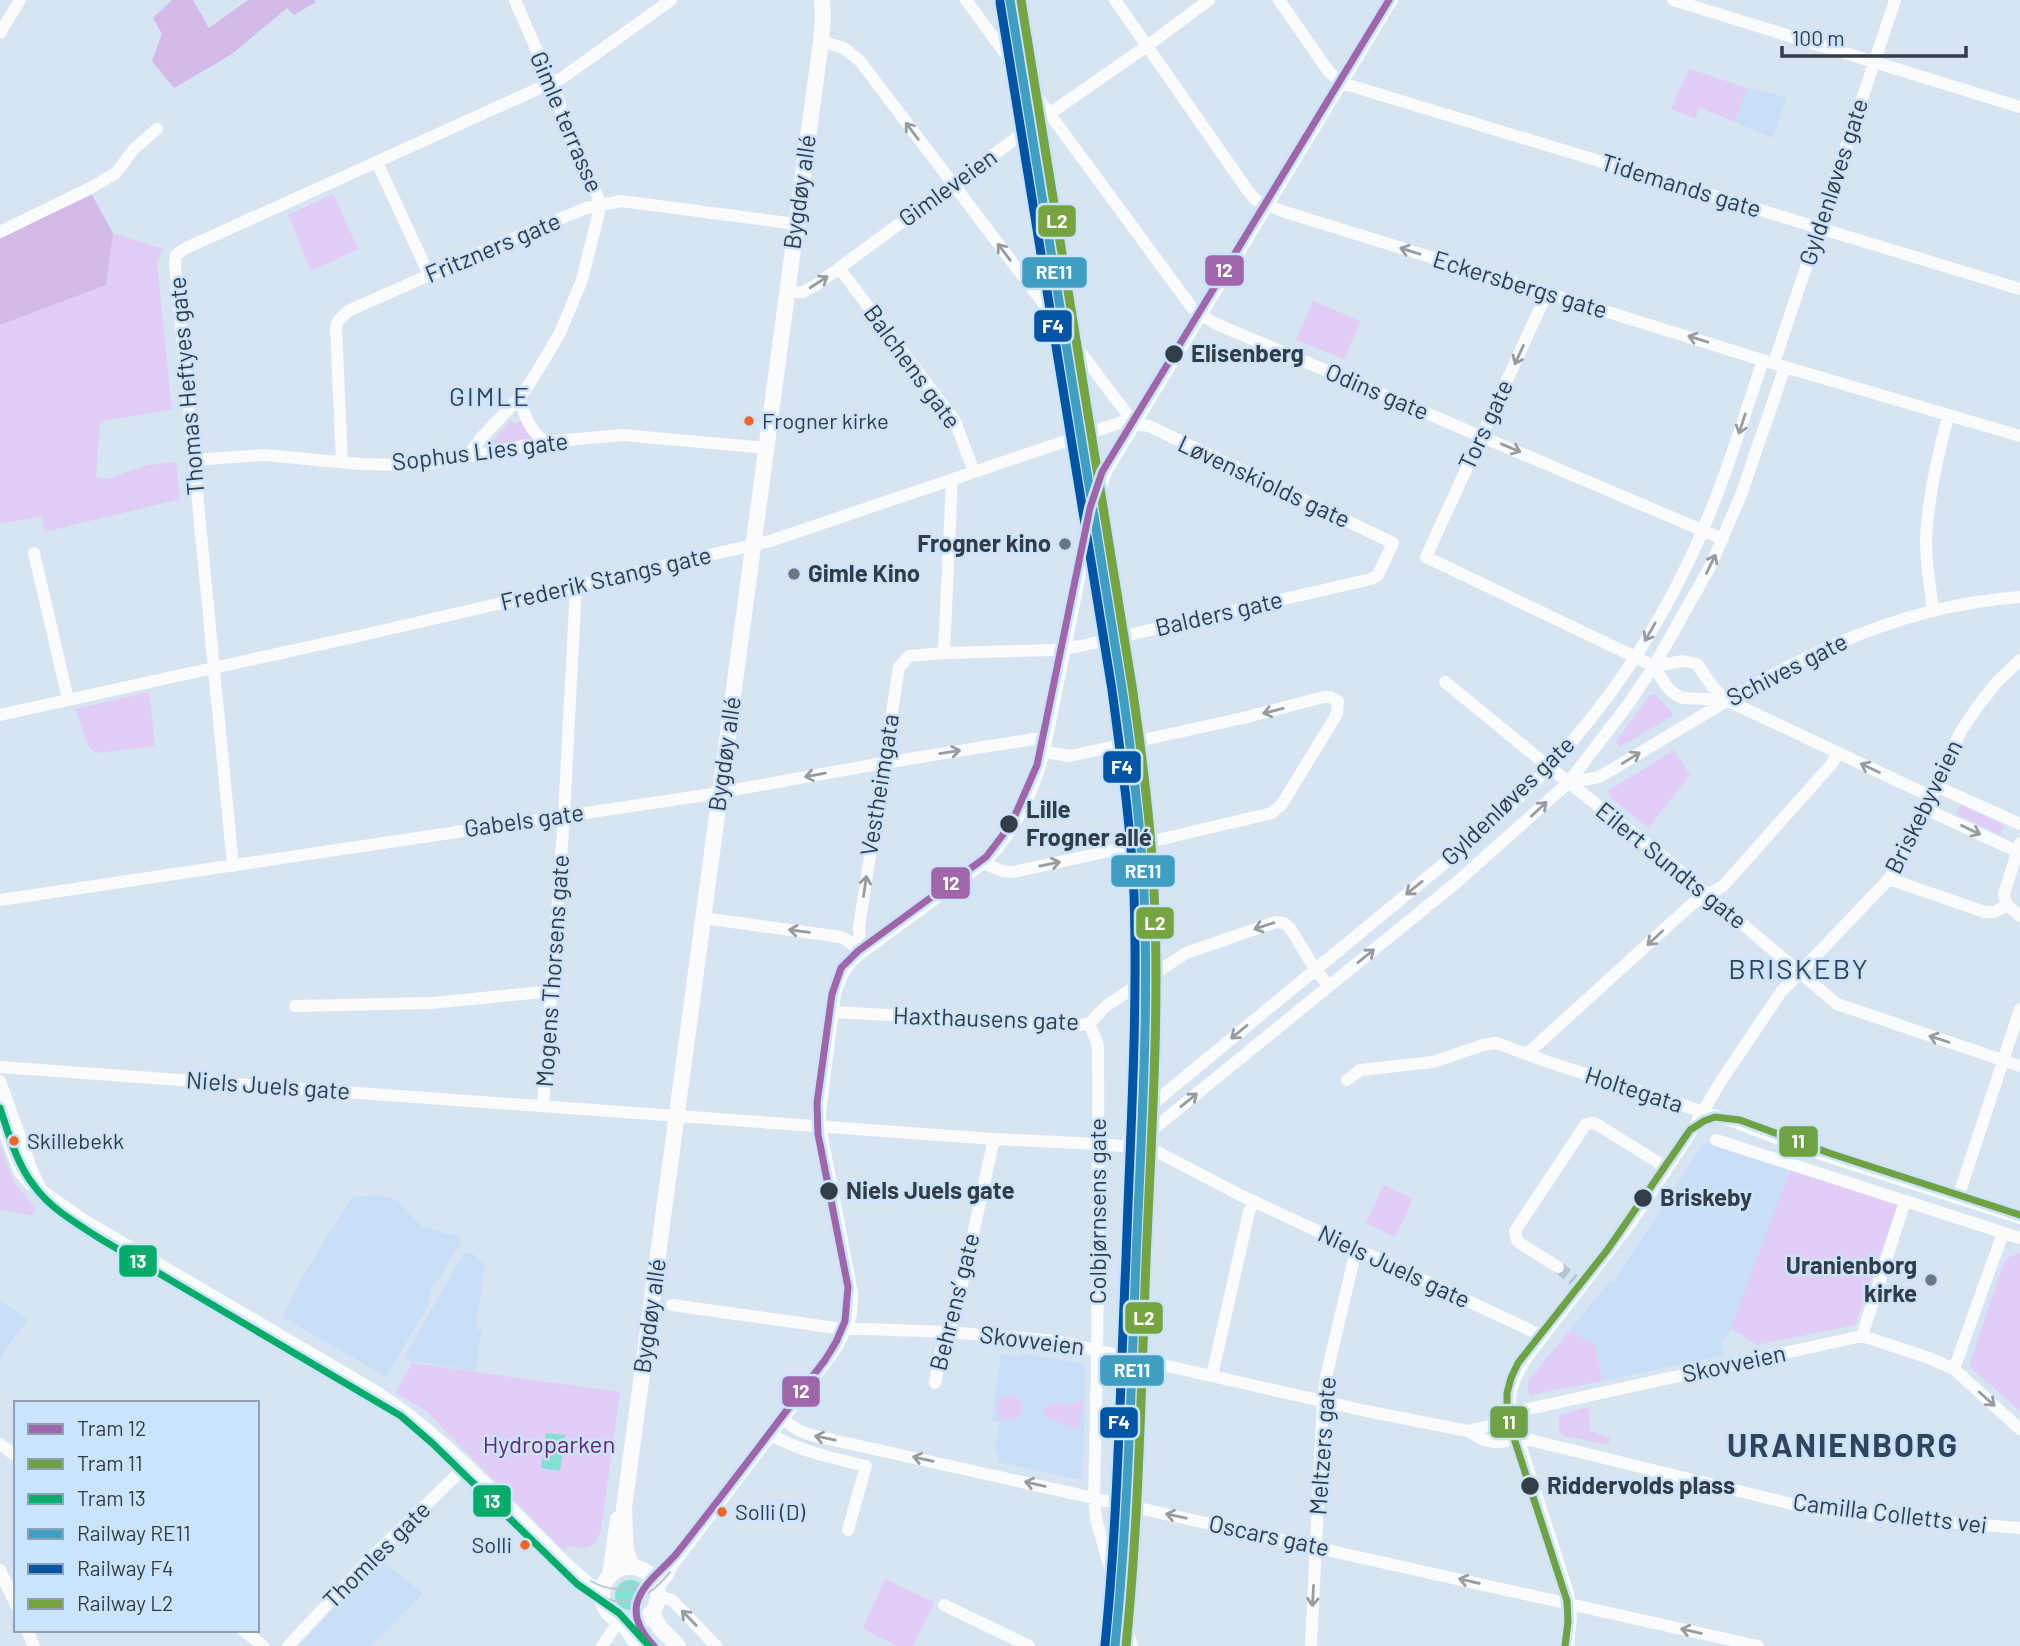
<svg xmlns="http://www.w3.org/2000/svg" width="2020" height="1646" font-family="Barlow,sans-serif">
	<rect width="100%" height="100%" fill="#d7e4f2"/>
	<path fill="#c8dff6" d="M1689,69l58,19 39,9 -13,41 -73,-31 -5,11 -24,-9z
		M1706,1143l83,27 -48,143 -20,30 3,12 -122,26 -7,-36 -25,-15 39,-48 4,1 89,-137z
		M380,1195l18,6 24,25 28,9 9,1 2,11 -5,3 -16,27 -8,8 -3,19 -43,73 -103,-60 19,-40 50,-80z
		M465,1252l10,3 10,9 -9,65 5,1 -4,41 -71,-11v-7z
		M0,1300l28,20 -20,26 -8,14z
		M1021,1353l59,10 5,5 -2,111h-6l-79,-17 1,-7 -4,-6 5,-27 -8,-2 9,-66 19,3z
		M376,1562l9,1 38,30 -52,53h-72z"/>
	<path fill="#e1cdf5" d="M1689,69l58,19 -12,34 -35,-15 -5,11 -24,-9z
		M333,194l25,55 -47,22 -23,-56z
		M113,233l50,16 -6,14 15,147 -72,11 -4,56 11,2 41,-14 28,-3 4,37 -135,33 -3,-16 -42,8v-199l106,-40z
		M1313,301l48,20 -17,38 -48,-19z
		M522,420l11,19 -45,7 22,-25 6,3z
		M149,692l6,54 -59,7 -7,-6 -14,-38z
		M1655,694l17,18v4l-52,31 -4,-5 34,-47z
		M1674,750l16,25 -41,52 -3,-1 -36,-29 -2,-6z
		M1961,805l43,20 -4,10 -44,-21z
		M0,1144l13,37 23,27 -4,8 -32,-7z
		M1790,1170l108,34 -43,121 -98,20 -26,-17z
		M1384,1185l29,14 -18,38 -29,-14z
		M2020,1253v158l-51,-45 34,-101 6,-8z
		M1570,1330l25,15 7,36 -72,14 -2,-4v-10z
		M412,1363l208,29 -19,138c-4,17 -14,21 -30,16l-8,4 -138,-140 -30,-17z
		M997 1408a13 13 0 1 1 26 0a13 13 0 1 1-26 0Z
		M1077,1401h5l1,4 -5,24 -22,-7 -13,-8 2,-8 14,-4 12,3z
		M1589,1407l1,24 20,7 -2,7 -43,-9 -6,-4v-17z
		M885,1579l49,23 -21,44h-17l-33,-18z"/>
	<path fill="#d3bae9" d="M172,0h21l16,28 39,-28h67l1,2 -22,13 -7,-7 -55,46 -58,34 -22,-27 10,-27 -9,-16z
		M92,195l21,38 -7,52 -106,40v-89z"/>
	<path fill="#82e0d4" d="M546,1433l19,2 -5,36 -19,-3z
		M615 1595a15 15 0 1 1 30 0a15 15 0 1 1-30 0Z"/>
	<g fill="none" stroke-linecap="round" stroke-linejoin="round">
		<path stroke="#b6c3d0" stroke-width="12" stroke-dasharray="12 6" stroke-linecap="butt" d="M1558,1267l16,13"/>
		<path stroke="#f9fbfd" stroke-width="12" d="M966,0l227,309 21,14 509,216
			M1115,0l133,191 8,9 26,11 503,156 235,69
			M1279,0l50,72 13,11 678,206
			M1673,0l347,107
			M0,33l20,-33
			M821,41l23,7 16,13 274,362
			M377,162l52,113
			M0,232l92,-45 24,-14 18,-24 23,-20
			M839,268l116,153 19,51
			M787,292h16l13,-7 233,-171 98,-68 62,-46
			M1547,293l-121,264 228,109c8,13 14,27 29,32l43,2
			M1774,363l121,-363
			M519,398c6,18 10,32 26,44
			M469,455l12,-17 38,-40 13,-18 28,-47 22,-53 19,-76 -39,-83 -2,-17 -45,-104
			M194,460l70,-5 96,9 48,1 24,-2 113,-21 77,-7 144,13
			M342,462l-6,-134 2,-7 10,-10 140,-62 98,-41 35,-7 175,23
			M34,553l34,146
			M1933,610c-3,-23 -7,-47 -7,-71 2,-42 11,-82 22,-122
			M1654,666l29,-5 14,3 15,22 14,14 206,97
			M1445,682l104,85 113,89 175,148 183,62
			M0,715l372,-82 398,-92 352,-119 27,4 244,117 -15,32 -7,4 -290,67 -28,4 -109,3 8,-173
			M1568,783l31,-6c139,-80 254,-168 421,-180
			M1936,786l84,38
			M1926,809l90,42
			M984,863l18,8 11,1 106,-23 153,-36 10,-9 55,-90 1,-13 -8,-4h-6l-81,21 -173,38 -26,-4
			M233,866l-58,-602 1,-9 8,-6 378,-171 109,-78
			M1889,879l96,33h9l13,-7
			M0,900l706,-105 177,-32 151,-24 12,2
			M2007,905l-3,-11 16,-51
			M2007,905l13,11
			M703,918l138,19 9,5 10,11
			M860,954l-1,-27 40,-260 10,-11 35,-3
			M295,1006l136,-3 121,-12
			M833,1012l245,13 11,-1 17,-18 80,-53 90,-31 8,1 6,5 25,41 14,17
			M1089,1024l8,18 1,8c1,149 0,299 -4,448l2,21 36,127
			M1527,1054l165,-150 31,-18 107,-120 9,-13
			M0,1067l994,72 105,5 53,5 88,46 286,133 16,9
			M1347,1080l13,-10 73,-8 50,-17 12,-2 7,2 46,17 184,59 70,27 218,70
			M0,1081l33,92 8,16
			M543,1105l21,-289 12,-230
			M0,1120l20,53 10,11 11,6 43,30 293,172c59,38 107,90 157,139 22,22 42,44 68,61
			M1716,1140l304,98
			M1127,1146l6,-22 11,-13 325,-268c37,-33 74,-67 106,-105 43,-51 81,-109 110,-169 33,-67 55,-139 78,-209
			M1144,1149l7,-18 306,-249 111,-99 59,-77 27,-40 56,-99 31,-72 44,-128
			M1958,1198l62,-189
			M1558,1267l-37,-23 -4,-4 -2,-9 71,-107 8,-1 4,2 69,43
			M672,1305l164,23 112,4 109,9 309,70 102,20 16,9 9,2h10l14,-6
			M1862,1336l43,-135
			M1954,1369l49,-136
			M1212,1376l37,-164 5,-11
			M935,1383l6,-31 15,-41 38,-172
			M1510,1413l352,-77 67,22 25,11 66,60
			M783,1420l17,11 15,5 943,210
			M1468,1431l25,-6 12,2 12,9 17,5 278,68 50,6 158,13
			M772,1435c29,17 62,23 94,31l-18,64
			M0,1444l16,12
			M0,1570l16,35
			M652,1577l19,-10
			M657,1588l11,-13 3,-8 164,-217 11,-21 5,-15 1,-21 -32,-167v-14l15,-118c5,-17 11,-29 25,-40l124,-91c29,-28 50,-72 60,-111l49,-242 14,-40 285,-470
			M658,1596l14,4 44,46
			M944,1605l85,41
			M27,1630l7,16
			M243,1630l20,16
			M288,1646l83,-88 95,-92
			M602,1646l17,-25
			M1311,1646l12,-244 3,-25 30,-127
			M1568,1646l3,-29 -3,-24 -58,-180c-2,-24 7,-42 20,-60l102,-132 56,-84 33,-56 60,-89 108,-113 37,-70 35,-78 17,-25 18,-23 24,-23"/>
		<path stroke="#f9fbfd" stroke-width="16" d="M602 1595a28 28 0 1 1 56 0a28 28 0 1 1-56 0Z
			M632,1567l-6,-16 -2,-43 197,-1467 2,-22 -1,-19
			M610,1576l8,-57
			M652,1613l8,15 18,18
			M622,1622l17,24"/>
		<path stroke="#c2c5c9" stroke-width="2" d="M578,1579c36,33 62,30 92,-7
			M591,1581c25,15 50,7 71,-10"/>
		<g stroke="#cbe4fe" stroke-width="14">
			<path id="rail-1" d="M1010,0l112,688c10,68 19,137 22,206 5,122 -3,244 -8,365 -5,130 -8,258 -21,387"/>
		</g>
		<g stroke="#cbe4fe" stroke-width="14">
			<path id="rail-2" d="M1000,2l112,688c9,68 19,136 22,205 4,121 -4,243 -8,364 -6,129 -8,258 -21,386"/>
		</g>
		<g stroke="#cbe4fe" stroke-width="14">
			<path id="rail-3" d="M1021,0l111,686c10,68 19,136 22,205 6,123 -3,247 -8,370 -5,129 -7,257 -20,385"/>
		</g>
		<use href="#rail-1" stroke="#3f9ec1" stroke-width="9"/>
		<use href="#rail-2" stroke="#0054a6" stroke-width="9"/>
		<use href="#rail-3" stroke="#76a441" stroke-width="9"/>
		<g stroke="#cbe4fe" stroke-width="12">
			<path id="tram-1" d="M654,1646c-11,-12 -21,-26 -17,-43 6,-21 27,-34 40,-50 51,-64 99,-129 148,-193l11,-18 9,-21 3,-34 -30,-153 -1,-31 15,-109 9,-26 17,-17 128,-94 16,-21 14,-23 21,-48 53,-257 12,-36 287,-472"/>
		</g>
		<g stroke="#cbe4fe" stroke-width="12">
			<path id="tram-2" d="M1565,1646l3,-24 -1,-21 -57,-175 -3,-17v-16l4,-15 7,-15 90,-114 82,-119 14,-9 11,-4 25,3 89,33 191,62"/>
		</g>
		<g stroke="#cbe4fe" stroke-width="12">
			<path id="tram-3" d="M0,1108c9,27 17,57 35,79 16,22 41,36 64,51l302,178 31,27 145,141 42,29 30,33"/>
		</g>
		<use href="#tram-1" stroke="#a066aa" stroke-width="7"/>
		<use href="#tram-2" stroke="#6ea243" stroke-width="7"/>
		<use href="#tram-3" stroke="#03ac69" stroke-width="7"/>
	</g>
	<defs><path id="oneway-shaft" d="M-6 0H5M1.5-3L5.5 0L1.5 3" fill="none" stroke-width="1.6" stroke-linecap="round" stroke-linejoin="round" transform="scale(1.75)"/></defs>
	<g stroke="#969ca2">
		<use href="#oneway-shaft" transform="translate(912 131) rotate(-127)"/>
		<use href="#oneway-shaft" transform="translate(1410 251) rotate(-163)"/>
		<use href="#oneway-shaft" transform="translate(1004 252) rotate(-127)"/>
		<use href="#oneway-shaft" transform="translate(819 282) rotate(-33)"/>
		<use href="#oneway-shaft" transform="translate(1698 339) rotate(-163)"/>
		<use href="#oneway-shaft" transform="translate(1519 355) rotate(115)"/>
		<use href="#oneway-shaft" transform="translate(1742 424) rotate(108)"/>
		<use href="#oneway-shaft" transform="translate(1511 448) rotate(23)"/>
		<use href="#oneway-shaft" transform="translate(1711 564) rotate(-64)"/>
		<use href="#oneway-shaft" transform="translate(1650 632) rotate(120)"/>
		<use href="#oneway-shaft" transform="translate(1273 711) rotate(166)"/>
		<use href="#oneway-shaft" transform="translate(950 752) rotate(-9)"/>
		<use href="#oneway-shaft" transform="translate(1631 758) rotate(-32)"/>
		<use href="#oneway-shaft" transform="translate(1870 768) rotate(-155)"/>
		<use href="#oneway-shaft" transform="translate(815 775) rotate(170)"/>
		<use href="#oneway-shaft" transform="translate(1539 809) rotate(-43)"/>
		<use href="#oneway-shaft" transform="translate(1971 830) rotate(25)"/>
		<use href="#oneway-shaft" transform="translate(1050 864) rotate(-12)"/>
		<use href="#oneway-shaft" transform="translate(865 886) rotate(-82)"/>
		<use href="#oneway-shaft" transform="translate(1414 888) rotate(141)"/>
		<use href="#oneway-shaft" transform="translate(1264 926) rotate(162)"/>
		<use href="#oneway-shaft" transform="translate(799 931) rotate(-172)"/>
		<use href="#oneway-shaft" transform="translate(1655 938) rotate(137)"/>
		<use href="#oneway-shaft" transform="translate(1366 956) rotate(-39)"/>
		<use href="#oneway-shaft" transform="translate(1239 1032) rotate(140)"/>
		<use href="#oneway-shaft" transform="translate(1939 1039) rotate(-162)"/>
		<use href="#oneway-shaft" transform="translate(1189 1100) rotate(-39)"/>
		<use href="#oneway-shaft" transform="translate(1987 1399) rotate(42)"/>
		<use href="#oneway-shaft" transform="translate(825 1438) rotate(-168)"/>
		<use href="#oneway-shaft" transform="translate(923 1459) rotate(-167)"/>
		<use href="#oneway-shaft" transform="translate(1035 1484) rotate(-167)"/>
		<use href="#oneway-shaft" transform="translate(1176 1516) rotate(-168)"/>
		<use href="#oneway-shaft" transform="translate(1469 1581) rotate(-167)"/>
		<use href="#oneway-shaft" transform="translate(1313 1596) rotate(93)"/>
		<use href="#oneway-shaft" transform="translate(689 1618) rotate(-134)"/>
		<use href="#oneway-shaft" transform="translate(1691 1631) rotate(-167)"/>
	</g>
	<g fill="#333d48" stroke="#cbe4fe" stroke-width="2.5">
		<circle cx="1174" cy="354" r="10"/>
		<circle cx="1009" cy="824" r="10"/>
		<circle cx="829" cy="1191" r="10"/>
		<circle cx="1643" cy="1198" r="10"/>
		<circle cx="1530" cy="1486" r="10"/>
	</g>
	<g fill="#f26522" stroke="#cbe4fe" stroke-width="2.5">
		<circle cx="749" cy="421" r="6"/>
		<circle cx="14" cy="1141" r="6"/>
		<circle cx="722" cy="1512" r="6"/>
		<circle cx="525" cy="1545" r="6"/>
	</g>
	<g fill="#6c7784" stroke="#cbe4fe" stroke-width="2.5">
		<circle cx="1065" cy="544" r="7"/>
		<circle cx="794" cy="574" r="7"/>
		<circle cx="1931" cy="1280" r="7"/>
	</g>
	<g text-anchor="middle" stroke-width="5" stroke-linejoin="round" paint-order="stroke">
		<g font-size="22" fill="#333d48" stroke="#cbe4fe" text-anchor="start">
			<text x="762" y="429">Frogner kirke</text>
			<text x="27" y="1149">Skillebekk</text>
			<text x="735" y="1520">Solli (D)</text>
			<text x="512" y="1553" text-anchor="end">Solli</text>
		</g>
		<g font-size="24" fill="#333d48" stroke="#cbe4fe">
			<text transform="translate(566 122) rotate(67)" y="8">Gimle terrasse</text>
			<text transform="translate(1834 182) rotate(-72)" y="8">Gyldenløves gate</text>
			<text transform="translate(1681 186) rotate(17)" y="8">Tidemands gate</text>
			<text transform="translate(948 188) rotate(-36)" y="8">Gimleveien</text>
			<text transform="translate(800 192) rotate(-82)" y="8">Bygdøy allé</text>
			<text transform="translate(493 248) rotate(-23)" y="8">Fritzners gate</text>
			<text transform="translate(1520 285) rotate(17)" y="8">Eckersbergs gate</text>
			<text transform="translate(912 367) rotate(54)" y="8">Balchens gate</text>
			<text transform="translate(187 386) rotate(-95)" y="8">Thomas Heftyes gate</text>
			<text transform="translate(1377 392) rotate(23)" y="8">Odins gate</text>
			<text transform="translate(1486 425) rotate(-65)" y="8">Tors gate</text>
			<text transform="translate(480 452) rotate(-7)" y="8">Sophus Lies gate</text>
			<text transform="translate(1264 482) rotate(25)" y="8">Løvenskiolds gate</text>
			<text transform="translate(606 579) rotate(-13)" y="8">Frederik Stangs gate</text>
			<text transform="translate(1219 614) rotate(-13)" y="8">Balders gate</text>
			<text transform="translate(1787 670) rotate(-27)" y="8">Schives gate</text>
			<text transform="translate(725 754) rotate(-82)" y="8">Bygdøy allé</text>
			<text transform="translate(880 785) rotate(-81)" y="8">Vestheimgata</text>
			<text transform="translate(1508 801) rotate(-44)" y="8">Gyldenløves gate</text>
			<text transform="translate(1924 807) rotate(-64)" y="8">Briskebyveien</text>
			<text transform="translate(524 821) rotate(-8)" y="8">Gabels gate</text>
			<text transform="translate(1671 866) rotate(39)" y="8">Eilert Sundts gate</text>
			<text transform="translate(553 971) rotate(-86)" y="8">Mogens Thorsens gate</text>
			<text transform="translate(986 1019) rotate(2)" y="8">Haxthausens gate</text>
			<text transform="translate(268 1086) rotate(4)" y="8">Niels Juels gate</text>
			<text transform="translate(1634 1090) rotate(18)" y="8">Holtegata</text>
			<text transform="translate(1098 1211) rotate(-90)" y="8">Colbjørnsens gate</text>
			<text transform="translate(1394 1267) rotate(25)" y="8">Niels Juels gate</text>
			<text transform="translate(955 1302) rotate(-76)" y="8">Behrens’ gate</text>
			<text transform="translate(650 1316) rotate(-82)" y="8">Bygdøy allé</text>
			<text transform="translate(1032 1341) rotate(7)" y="8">Skovveien</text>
			<text transform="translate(1734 1364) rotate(-12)" y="8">Skovveien</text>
			<text transform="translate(1323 1446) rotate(-86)" y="8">Meltzers gate</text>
			<text transform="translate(1890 1514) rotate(7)" y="8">Camilla Colletts vei</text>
			<text transform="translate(1269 1536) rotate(12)" y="8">Oscars gate</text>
			<text transform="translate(377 1555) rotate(-45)" y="8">Thomles gate</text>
		</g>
		<g font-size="24" font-weight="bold" fill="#333d48" stroke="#cbe4fe" text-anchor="start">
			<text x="1191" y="362">Elisenberg</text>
			<text x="1026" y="818">Lille<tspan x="1026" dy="28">Frogner allé</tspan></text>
			<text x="846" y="1199">Niels Juels gate</text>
			<text x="1660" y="1206">Briskeby</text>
			<text x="1547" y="1494">Riddervolds plass</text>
		</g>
		<g font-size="24" font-weight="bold" fill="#333d48" stroke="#cbe4fe" text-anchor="end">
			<text x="1051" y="552">Frogner kino</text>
			<text x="808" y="582" text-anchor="start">Gimle Kino</text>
			<text x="1917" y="1274">Uranienborg<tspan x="1917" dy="28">kirke</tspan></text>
		</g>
		<g font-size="24" fill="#68257b" stroke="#cbe4fe">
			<text x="549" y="1453">Hydroparken</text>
		</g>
		<g font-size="26" letter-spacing="2" fill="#30455a" stroke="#cbe4fe">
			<text x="490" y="406">GIMLE</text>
		</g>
		<g font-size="28" letter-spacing="2" fill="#30455a" stroke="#cbe4fe">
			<text x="1799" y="979">BRISKEBY</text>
		</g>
		<g font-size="32" font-weight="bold" letter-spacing="2" fill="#30455a" stroke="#cbe4fe">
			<text x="1843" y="1457">URANIENBORG</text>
		</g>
	</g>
	<g stroke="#cbe4fe" stroke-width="2.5">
		<rect x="1037" y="204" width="40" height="34" rx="7" fill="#76a441"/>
		<rect x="1204" y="254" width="41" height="33" rx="7" fill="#a066aa"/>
		<rect x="1021" y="256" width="67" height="33" rx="7" fill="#3f9ec1"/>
		<rect x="1033" y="309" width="40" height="34" rx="7" fill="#0054a6"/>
		<rect x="1102" y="750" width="40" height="34" rx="7" fill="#0054a6"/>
		<rect x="1110" y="854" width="66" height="34" rx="7" fill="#3f9ec1"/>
		<rect x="930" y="866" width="41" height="34" rx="7" fill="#a066aa"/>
		<rect x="1135" y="906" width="40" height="34" rx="7" fill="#76a441"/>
		<rect x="1778" y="1125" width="41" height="33" rx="7" fill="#6ea243"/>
		<rect x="118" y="1244" width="40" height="34" rx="7" fill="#03ac69"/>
		<rect x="1124" y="1301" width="40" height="34" rx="7" fill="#76a441"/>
		<rect x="1099" y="1354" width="66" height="33" rx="7" fill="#3f9ec1"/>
		<rect x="781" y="1375" width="40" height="33" rx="7" fill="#a066aa"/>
		<rect x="1489" y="1405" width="40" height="34" rx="7" fill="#6ea243"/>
		<rect x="1099" y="1406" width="40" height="33" rx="7" fill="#0054a6"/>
		<rect x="472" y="1484" width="40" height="34" rx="7" fill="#03ac69"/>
	</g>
	<g font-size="19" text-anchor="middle" font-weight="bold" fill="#fff">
		<text x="1057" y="228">L2</text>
		<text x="1224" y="277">12</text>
		<text x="1054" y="279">RE11</text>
		<text x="1053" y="333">F4</text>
		<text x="1122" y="774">F4</text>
		<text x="1143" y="878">RE11</text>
		<text x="951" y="890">12</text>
		<text x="1155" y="930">L2</text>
		<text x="1798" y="1148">11</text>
		<text x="138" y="1268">13</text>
		<text x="1144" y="1325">L2</text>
		<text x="1132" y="1377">RE11</text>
		<text x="801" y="1398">12</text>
		<text x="1509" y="1429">11</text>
		<text x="1119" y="1429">F4</text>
		<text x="492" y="1508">13</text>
	</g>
	<rect x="14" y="1401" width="245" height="231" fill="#cbe4fe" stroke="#8ea1b5" stroke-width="2"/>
	<rect x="28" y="1424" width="35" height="10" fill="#a066aa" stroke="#8ea1b5" stroke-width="2"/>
	<text x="77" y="1436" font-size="21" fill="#333d48">Tram 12</text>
	<rect x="28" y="1459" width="35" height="10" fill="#6ea243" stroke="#8ea1b5" stroke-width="2"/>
	<text x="77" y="1471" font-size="21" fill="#333d48">Tram 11</text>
	<rect x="28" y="1494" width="35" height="10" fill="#03ac69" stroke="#8ea1b5" stroke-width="2"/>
	<text x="77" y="1506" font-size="21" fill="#333d48">Tram 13</text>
	<rect x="28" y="1529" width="35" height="10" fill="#3f9ec1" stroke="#8ea1b5" stroke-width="2"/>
	<text x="77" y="1541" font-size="21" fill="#333d48">Railway RE11</text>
	<rect x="28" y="1564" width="35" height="10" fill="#0054a6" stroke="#8ea1b5" stroke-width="2"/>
	<text x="77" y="1576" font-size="21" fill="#333d48">Railway F4</text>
	<rect x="28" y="1599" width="35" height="10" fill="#76a441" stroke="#8ea1b5" stroke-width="2"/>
	<text x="77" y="1611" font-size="21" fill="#333d48">Railway L2</text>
	<path d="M1782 46v10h184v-10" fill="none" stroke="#333d48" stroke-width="3.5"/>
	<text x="1792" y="46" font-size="21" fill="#333d48" stroke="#cbe4fe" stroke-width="5" paint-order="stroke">100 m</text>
</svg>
